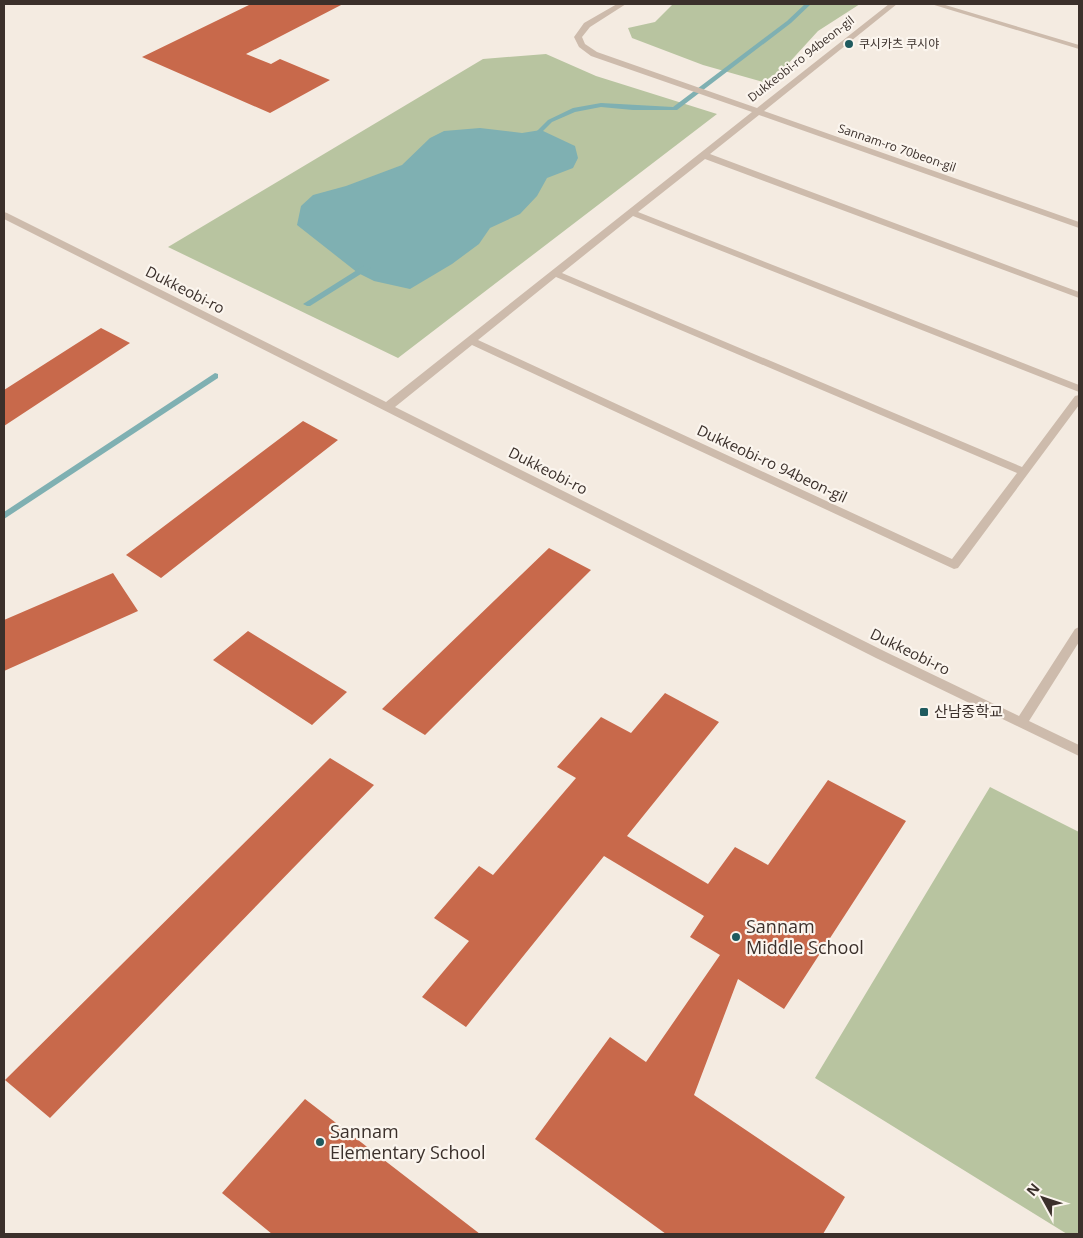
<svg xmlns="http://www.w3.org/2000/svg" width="1083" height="1238" font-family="'Open Sans','Noto Sans KR',sans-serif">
	<rect width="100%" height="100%" fill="#f4ebe1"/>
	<path fill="#b8c4a0" d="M673,4h187l-42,27 -32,35 -19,17 -64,-18 -71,-27 -4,-10 27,-6z
		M546,54l50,22 121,38 -319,244 -230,-111 315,-188z
		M990,787l89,45v402h-12l-252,-156z"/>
	<path fill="#7fb0b2" d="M480,128l42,5 19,-3 34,16 3,12 -5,10 -26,10 -10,18 -17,18 -30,14 -11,16 -27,20 -42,25 -36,-8 -16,-8 -61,-48 4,-19 12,-11 33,-9 56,-21 28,-27 14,-7z"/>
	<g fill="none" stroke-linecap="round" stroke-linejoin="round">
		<path fill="#7fb0b2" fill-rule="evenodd" d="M805,4h6l-20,19 -114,87h-44l-32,-3 -26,5 -23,10 -18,18 -5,-1 19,-19 25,-12 28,-5 72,4 114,-86z
			M365,265h3l4,2 -62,39h-3l-4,-2z
			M215,373l3,1v4l-214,141v-7z"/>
	</g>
	<path fill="#c8694b" d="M251,4h92l-97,50 25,10 9,-5 50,21 -60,33 -128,-56z
		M101,328l29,15 -126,83v-36z
		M303,421l35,19 -177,138 -35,-23z
		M549,548l42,22 -166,165 -43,-26z
		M113,573l25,38 -134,60v-51z
		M248,631l99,61 -35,33 -99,-65z
		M665,693l54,29 -92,114 81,48 27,-37 33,18 60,-85 78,41 -122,188 -46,-30 -44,116 151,102 -22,37h-157l-131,-95 75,-102 36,25 74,-107 -30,-18 14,-21 -100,-60 -138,171 -44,-30 47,-56 -35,-23 45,-52 14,9 83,-97 -19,-11 44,-50 30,16z
		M330,758l44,27 -324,333 -45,-38z
		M305,1099l175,135h-208l-50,-41z"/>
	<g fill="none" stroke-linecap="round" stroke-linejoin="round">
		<path fill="#cdbbac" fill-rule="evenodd" d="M617,4h9l-36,23 -8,10 3,7 12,8 160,56 132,-104h8l-133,107 315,111v6l-320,-113 -49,39 369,138v6l-374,-139 -67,53 441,173v7l-446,-176 -71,57 460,194 53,-71 4,-1v10l-121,163 -4,1 -482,-224 -77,62 491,245 133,64 56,-87 4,-2v15l-50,79 50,24v11l-203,-98 -872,-439v-7l3,1 379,189 366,-290 -161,-56 -12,-9 -5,-10 10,-14zM556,277l461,196 -65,86 -474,-219z
			M931,4h11l137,41v4z"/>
	</g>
	<g fill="#1f5a5e" stroke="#fbf5ee" stroke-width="2">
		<circle cx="849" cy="44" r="5"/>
		<rect x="919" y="707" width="10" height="10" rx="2.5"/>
		<circle cx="736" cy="937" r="5"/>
		<circle cx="320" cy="1142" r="5"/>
	</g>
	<g text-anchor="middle" stroke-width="4.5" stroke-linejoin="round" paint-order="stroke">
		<g font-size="12" fill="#3b302b" stroke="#fbf5ee" text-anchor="start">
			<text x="859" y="48">쿠시카츠 쿠시야</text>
		</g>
		<g font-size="12" fill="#3b302b" stroke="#fbf5ee">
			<text transform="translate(801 59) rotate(-38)" y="4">Dukkeobi-ro 94beon-gil</text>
			<text transform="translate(897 148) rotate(19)" y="4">Sannam-ro 70beon-gil</text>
		</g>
		<g font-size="15" fill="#3b302b" stroke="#fbf5ee">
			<text transform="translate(185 290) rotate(27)" y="5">Dukkeobi-ro</text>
			<text transform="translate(772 464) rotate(25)" y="5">Dukkeobi-ro 94beon-gil</text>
			<text transform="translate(548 471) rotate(27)" y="5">Dukkeobi-ro</text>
			<text transform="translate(910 652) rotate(26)" y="5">Dukkeobi-ro</text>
		</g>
		<g font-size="15" fill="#3b302b" stroke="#fbf5ee" text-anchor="start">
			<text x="934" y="717">산남중학교</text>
		</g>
		<g font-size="18" fill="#3b302b" stroke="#fbf5ee" text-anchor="start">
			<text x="746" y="933">Sannam<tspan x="746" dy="21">Middle School</tspan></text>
			<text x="330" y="1138">Sannam<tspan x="330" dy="21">Elementary School</tspan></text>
		</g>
	</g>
	<rect width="1083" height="1238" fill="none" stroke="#3b302b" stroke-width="10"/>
	<g transform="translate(1043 1198) rotate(310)" stroke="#fbf5ee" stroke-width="4" paint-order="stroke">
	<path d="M0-4L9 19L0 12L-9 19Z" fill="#3b302b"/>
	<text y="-8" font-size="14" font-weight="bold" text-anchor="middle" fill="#3b302b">N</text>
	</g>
</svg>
